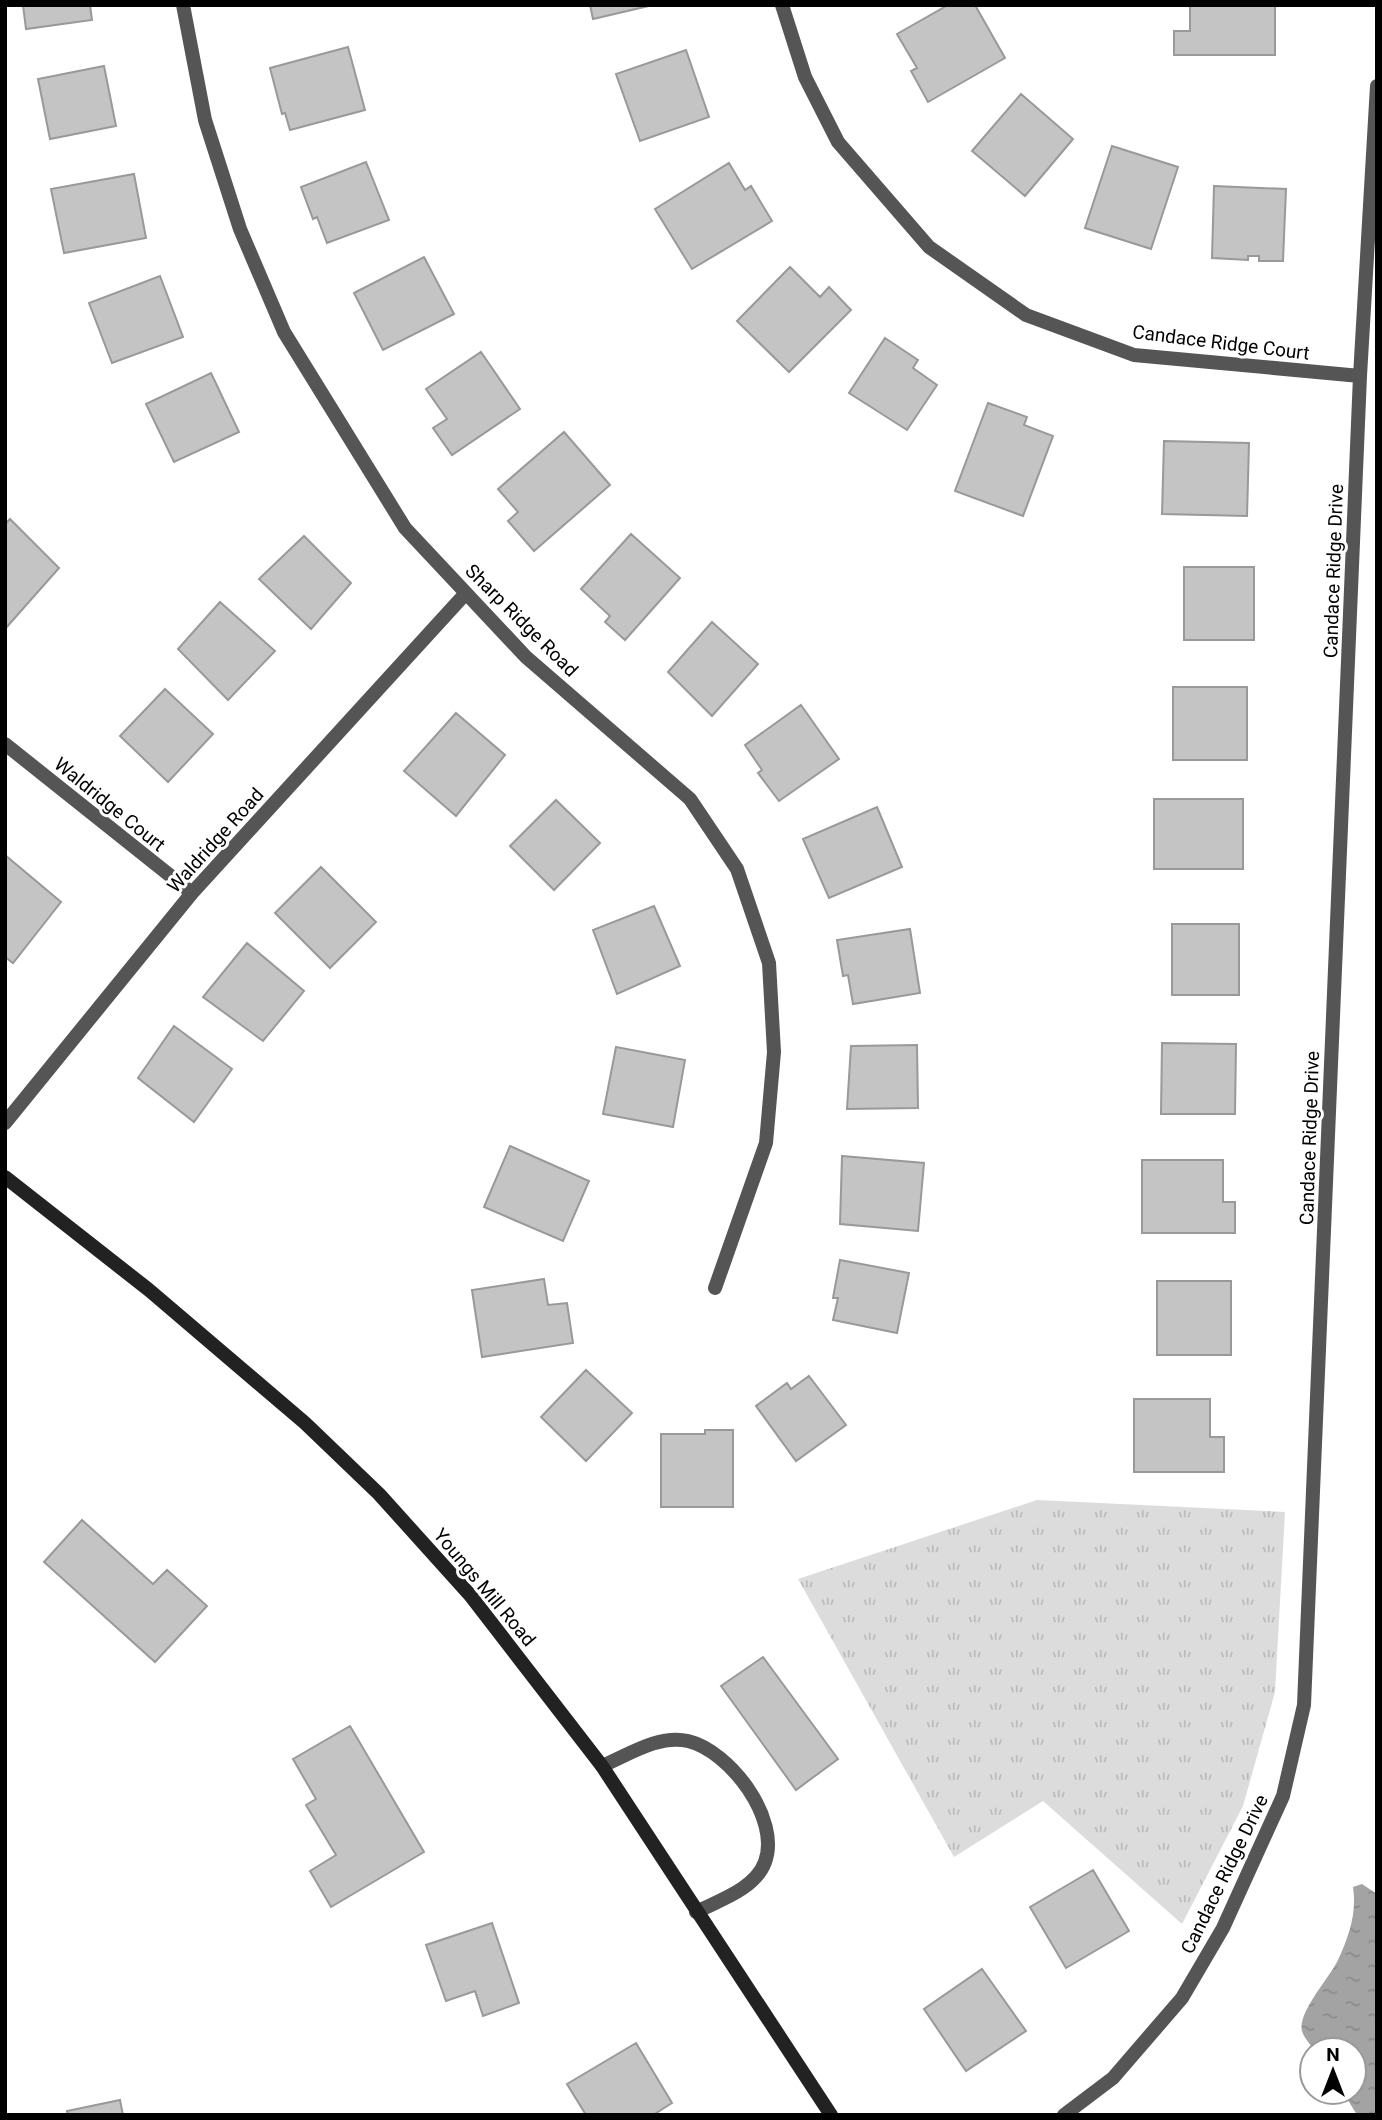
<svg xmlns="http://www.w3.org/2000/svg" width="1382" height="2120" font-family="Roboto,sans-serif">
	<defs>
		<pattern id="park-tufts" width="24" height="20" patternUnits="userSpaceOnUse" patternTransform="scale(1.75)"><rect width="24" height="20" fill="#dcdcdc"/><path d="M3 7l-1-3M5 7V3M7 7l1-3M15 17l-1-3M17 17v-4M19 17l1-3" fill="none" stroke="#bbb"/></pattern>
		<pattern id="water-ripples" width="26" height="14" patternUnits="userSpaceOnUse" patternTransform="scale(1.75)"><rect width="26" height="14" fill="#a3a3a3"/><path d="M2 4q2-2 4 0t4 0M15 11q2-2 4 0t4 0" fill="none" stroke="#8b8b8b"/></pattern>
	</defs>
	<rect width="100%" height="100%" fill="#fff"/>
	<path fill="url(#park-tufts)" d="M1037,1500l248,12 -10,180 -32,114 -61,118 -139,-123 -89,56 -156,-278z"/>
	<path fill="url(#water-ripples)" d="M1362,1884l15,10v221h-20l-14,-23h11v-42h-40c-4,-6 -10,-12 -12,-19 -5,-18 28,-54 36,-71 11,-24 19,-47 15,-73z"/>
	<path fill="#c4c4c4" stroke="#999" stroke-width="2" d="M23,5h67l2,15 -66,9z
		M590,5h63l-60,14z
		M948,5h27l30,53 -77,44 -17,-31 6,-3 -20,-34z
		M1190,5h85v50h-101v-24h16z
		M348,47l17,63 -75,20 -5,-17 -3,1 -12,-46z
		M686,50l23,67 -69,24 -24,-67z
		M104,66l12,60 -66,13 -12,-60z
		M1021,94l52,45 -48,57 -53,-45z
		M1112,146l66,21 -27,82 -66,-21z
		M366,162l23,58 -62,23 -10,-26 -4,2 -12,-32z
		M729,163l16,27 6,-4 21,35 -80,48 -37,-60z
		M134,174l12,64 -82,15 -13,-64z
		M1214,186l72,3 -3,72h-24v-5h-11v4l-36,-2z
		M424,257l30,57 -71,36 -29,-57z
		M790,267l30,30 9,-10 22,23 -62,62 -52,-51z
		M160,276l23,61 -71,26 -23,-60z
		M885,338l33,22 -5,8 24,17 -30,45 -58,-37z
		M481,352l39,57 -68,46 -19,-27 14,-9 -21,-30z
		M211,373l28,59 -65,30 -28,-58z
		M988,403l39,14 -3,8 29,11 -30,80 -68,-25z
		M564,432l46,53 -76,66 -26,-30 10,-9 -20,-23z
		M1164,441l85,2 -2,73 -85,-2z
		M10,519l49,49 -54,61v-105z
		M631,534l49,44 -55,62 -20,-18 5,-6 -29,-27z
		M304,536l47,47 -40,46 -52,-50z
		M1184,567h70v73h-70z
		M220,602l55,49 -47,49 -50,-51z
		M712,622l46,42 -46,52 -44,-44z
		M1173,687h74v73h-74z
		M165,689l48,45 -45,48 -48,-46z
		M801,705l38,54 -60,42 -21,-28 4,-3 -17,-25z
		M456,713l49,42 -49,61 -52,-45z
		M1154,799h89v70h-89z
		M556,800l44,43 -46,47 -44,-44z
		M877,807l25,60 -73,31 -26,-59z
		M5,855l56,47 -48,61 -8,-6z
		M321,867l55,55 -46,46 -55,-55z
		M654,906l26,60 -63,28 -24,-64z
		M1172,924h67v71h-67z
		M910,929l10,64 -67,11 -5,-29 -5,1 -6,-36z
		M247,943l57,48 -41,50 -60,-44z
		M174,1026l58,43 -38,53 -56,-44z
		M1162,1043l74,1 -1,70h-74z
		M917,1045l1,63 -71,1 4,-63z
		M616,1047l69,13 -12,67 -70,-13z
		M510,1146l79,35 -26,60 -79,-34z
		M842,1156l82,7 -6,68 -78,-7z
		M1142,1160h81v42h12v31h-93z
		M840,1260l69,13 -12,60 -64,-13 5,-22h-5z
		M544,1279l4,26 19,-2 6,40 -91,14 -10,-67z
		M1157,1281h74v74h-74z
		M586,1370l46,43 -46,48 -45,-44z
		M809,1376l37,49 -50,36 -40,-55 31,-23 4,6z
		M1134,1399h76v38h14v35h-90z
		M705,1430h28v77h-72v-73h44z
		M82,1520l71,64 14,-14 40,36 -52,56 -111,-100z
		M763,1657l75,102 -42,31 -75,-104z
		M350,1726l74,126 -93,55 -21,-36 26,-16 -30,-50 10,-6 -23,-40z
		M1093,1870l36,61 -63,37 -36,-61z
		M492,1923l27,80 -36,13 -8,-25 -29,10 -20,-56z
		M982,1969l44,62 -60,40 -42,-62z
		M636,2043l36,60 -19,12h-67l-19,-31z
		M120,2100l3,15h-55l-1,-4z"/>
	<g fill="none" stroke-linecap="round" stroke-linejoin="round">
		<path stroke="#555" stroke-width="14" d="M602,1766c26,-11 57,-32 86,-25 42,10 93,78 77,121 -10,27 -45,38 -69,50"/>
		<path stroke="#555" stroke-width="14" d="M183,5l22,115 35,109 44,103 121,196 121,129 164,142 47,70 32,94 5,89 -8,91 -51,145
			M782,5l23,72 33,65 91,105 97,68 108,40 226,21
			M5,744l187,149
			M5,1123l187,-230 274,-300
			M1064,2115l49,-37 69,-80 41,-70 60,-132 21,-91 56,-1329 17,-290"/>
		<path stroke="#222" stroke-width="14" d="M5,1177l144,113 156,133 74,71 91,101 132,171 229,349"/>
	</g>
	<g text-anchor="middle" stroke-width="6" stroke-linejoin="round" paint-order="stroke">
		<g font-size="19" fill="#000" stroke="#fff">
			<text transform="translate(1221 342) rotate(7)" y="7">Candace Ridge Court</text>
			<text transform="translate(1333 571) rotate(-88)" y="7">Candace Ridge Drive</text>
			<text transform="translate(522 620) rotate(45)" y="7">Sharp Ridge Road</text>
			<text transform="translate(110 804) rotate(39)" y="7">Waldridge Court</text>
			<text transform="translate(215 840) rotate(-48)" y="7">Waldridge Road</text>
			<text transform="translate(1309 1138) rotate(-88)" y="7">Candace Ridge Drive</text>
			<text transform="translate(485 1587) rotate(50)" y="7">Youngs Mill Road</text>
			<text transform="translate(1224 1874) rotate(-64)" y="7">Candace Ridge Drive</text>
		</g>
	</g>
	<rect width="1382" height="2120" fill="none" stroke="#000000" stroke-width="14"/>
	<g transform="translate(1333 2071)"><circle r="33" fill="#ffffff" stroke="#999999" stroke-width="2"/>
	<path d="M0-5L12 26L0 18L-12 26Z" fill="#000000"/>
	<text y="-10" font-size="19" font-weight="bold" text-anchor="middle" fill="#000000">N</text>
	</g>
</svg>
